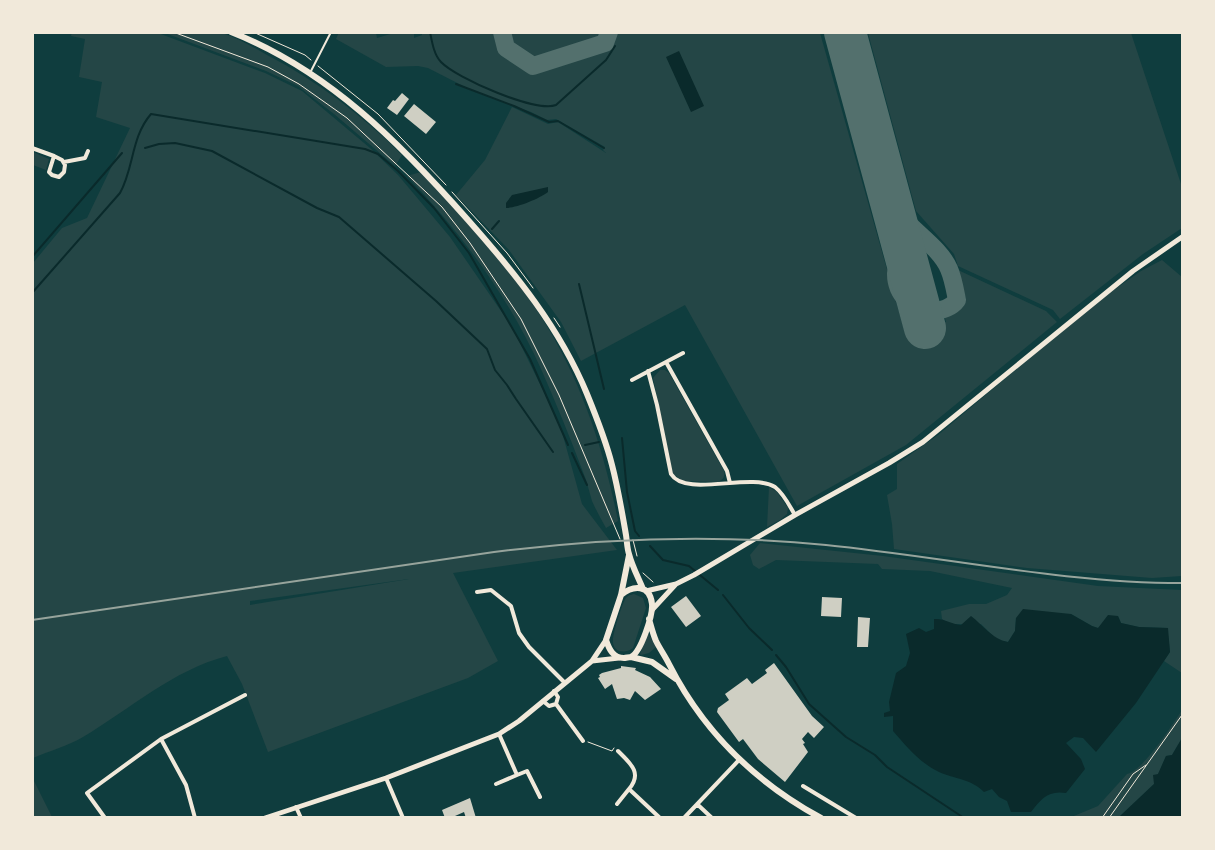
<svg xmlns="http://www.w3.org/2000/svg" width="1215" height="850" font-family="Karla,sans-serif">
	<rect width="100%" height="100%" fill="#0f3d3e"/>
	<path fill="#244646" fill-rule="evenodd" d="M72,32l86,1 107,40 37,18 68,57 28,27 52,62 62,90 48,98 22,79 35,46 -164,23 45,88 -30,17 -200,74 -26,-68 -15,-28c-54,14 -97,53 -144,81 -15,9 -34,14 -50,21v-495l29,-35 25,-10 43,-90 -34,-11 6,-35 -23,-5 6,-38 -14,-3zM409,579l-159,26v-4z
		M339,32l37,1 1,5 20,-6 17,1v5l8,-3v-3l398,1 85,300 41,-11 -2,-7 22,-16 -8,-29 88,41 11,11 -151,123 -109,61 -112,-201 -104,56 -20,-39 -52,-72 -53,-55 29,-35 27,-53 36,17 10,-2 48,31 -3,-3 2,-3 -49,-28 -9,1 -16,-8 -58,-21 -45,-23 -10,-2 -32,1 -50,-28z
		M165,33c13,0 46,-3 57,0 16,5 31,14 45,22 50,26 95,60 135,100l-7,11 -61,-52 -36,-28 -32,-15z
		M868,33h263l51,154v41l-39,26 -83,65 -7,-9 -95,-44 -4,-12 -38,-43z
		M33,152l16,7 -3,11 -13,-5z
		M421,172c41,46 85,91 119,143 40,62 64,134 78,206l-12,7c-5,-9 -10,-18 -14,-27 -3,-10 -5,-20 -9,-29 -13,-35 -27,-69 -42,-103 -32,-72 -80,-136 -134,-193z
		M1162,260l20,17v299l-30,2 -125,-10 -133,-19 -2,-25 -5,-29 10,-6v-25l41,-29 157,-132 46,-32z
		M660,370h5l4,3 55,98c1,6 0,8 -6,11l-35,-1 -10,-7 -20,-96z
		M769,487l8,5 11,16 -1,6 -7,6 -13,7z
		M760,543l123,13 215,30 84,4v83l-18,-12 6,-9 -3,-24 -28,-1 -18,-4 -3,-7 -20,12 -6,-2 -21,-12 -55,4 -1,13 -7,11 -11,-2 -16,-16h-31l-8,-5 -1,-8 28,-7h17l21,-9 5,-7 -82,-17 -48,-2 -4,-5 -102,-4 -17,9 -6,-4 -3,-10z
		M634,594l9,4 3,10 -13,40c-7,6 -21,5 -20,-8 0,-7 9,-37 13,-42 3,-3 4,-3 8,-4z
		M648,633l8,14 -7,6 -8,2 -1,-1z
		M1182,710v28l-10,17 -6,1 -12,28 -35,33 -50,1 29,-12 29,-32c15,-2 46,-50 55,-64z
		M32,779h1l19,38h-19z"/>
	<path fill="#0a2a2b" d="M679,51l25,55 -13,6 -25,-55z
		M548,187v5c-9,7 -32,16 -42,16v-5l6,-8z
		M1023,609l48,5 21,12 6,2 10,-13 10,1 3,7 18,4 29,1 2,24 -34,51 -40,49 -13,-14 -9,-1 -8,6 15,16 4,10 -19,24c-18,-3 -25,6 -35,19h-20l-4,-11 -8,-4 -7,-8 -8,3c-12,-13 -30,-13 -45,-20 -19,-9 -33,-26 -46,-41v-15l-9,1v-4l6,-2 -1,-9 7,-29 10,-7 4,-13 -4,-19 13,-6 7,4 8,-3v-10c10,-1 17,5 27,6l10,-9c12,9 21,23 37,26l7,-11 1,-13z
		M1182,738v79h-63l35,-33 -1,-9 5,-1 8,-18 6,-1z"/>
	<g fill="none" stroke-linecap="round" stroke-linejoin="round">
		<path stroke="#0a2a2b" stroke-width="2" d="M430,32c2,10 4,23 11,30 15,16 95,51 115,43l50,-45 9,-14
			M456,84l58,22 35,16 9,-1 46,27
			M145,148l14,-4 16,-1 37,8 105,57 22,9 97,84 51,48 8,21 12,15 9,14 37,53
			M492,229l7,-8
			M32,257l90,-104
			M579,284l25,105
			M32,293l88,-100c14,-25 11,-56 31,-79l214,35 13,5 20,17 36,37 35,45 61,106 38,86
			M622,438l5,54 8,39 4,5
			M585,445l14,-3
			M572,453l15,32
			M650,546l13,14 26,6 29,24
			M723,595l26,33 23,22
			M776,655l10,12 23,37 37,33 29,18 12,12 77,51"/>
		<path stroke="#53706d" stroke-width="18" d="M502,32l4,16 27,18 72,-23 4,-11
			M892,204c14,24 47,41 57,65 4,9 6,21 8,31 -5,7 -15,11 -24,11 -20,1 -37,-17 -37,-37 0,-5 3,-10 4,-15 2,-8 1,-15 0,-23"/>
		<path stroke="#53706d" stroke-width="42" d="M845,32l80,296"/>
	</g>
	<path fill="#cfcfc3" d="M402,93l7,6 -12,16 -10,-7 6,-8 2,1z
		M414,104l22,18 -10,12 -22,-18z
		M686,596l15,20 -15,11 -15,-20z
		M822,597l20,1 -1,19 -20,-1z
		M858,617l12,1 -2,29h-11z
		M774,663l38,53 12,11 -10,11 -6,-6 -6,7 3,4 -2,1 5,8 -23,30 -27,-23 -15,-20 -4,3 -22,-30 1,-4 11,-8 -4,-6 22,-16 5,6 15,-11 -2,-3z
		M621,666l15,2 -1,2 15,7 11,12 -16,11 -10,-9 -5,9 -6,-2 -7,1 -5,-15 -7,5 -7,-11 2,-1 -1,-2 3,-2 19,-5z
		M470,798l6,20h-10l-2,-6 -9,4 1,2h-11l-3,-8z"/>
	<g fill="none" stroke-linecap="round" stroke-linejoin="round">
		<path stroke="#f1e9da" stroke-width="1" d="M173,32l95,35 31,17 48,34 95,89 28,36 51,76 38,76 61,144
			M253,32l52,23 6,5
			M318,66l60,48 68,71
			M452,192l55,61 26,35
			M554,318l6,9
			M633,540l4,16
			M643,573l10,9
			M588,742l24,9 2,-3
			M1102,818l31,-44 13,-9
			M1109,818l73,-103"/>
		<path stroke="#f1e9da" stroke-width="2" d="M311,71l20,-39"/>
		<path stroke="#f1e9da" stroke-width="4" d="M32,148l22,8
			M54,156l8,4 3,5 -1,7 -5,5 -7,-2 -3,-3z
			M64,162l21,-4 3,-7
			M666,362l61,109 3,12
			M648,371l9,34 14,69c15,24 79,-2 104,13 9,7 14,18 20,28
			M632,380l51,-27
			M477,592l14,-2 20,16 8,27 10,14 36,36
			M554,691l4,6 -2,7
			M543,701l6,5 7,-2
			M556,704l27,37
			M499,734l18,41 10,-4 13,26
			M161,739l25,46 9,33
			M618,751c12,12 25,22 11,38l31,29
			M386,778l17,40
			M496,784l21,-9
			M803,786l53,32
			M617,804l12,-15
			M697,804l15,14
			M296,807l5,11
			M105,818l-18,-25 74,-54 84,-44
			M684,818l55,-58"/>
		<path stroke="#f1e9da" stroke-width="5" d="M646,591l30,-7 18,-9 101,-60 94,-52 34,-21 210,-171 49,-34
			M652,610l24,-26
			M592,661l27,-3
			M265,818l121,-40 113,-44 20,-13 73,-60 14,-21"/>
		<path stroke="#f1e9da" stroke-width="6" d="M231,32c97,38 169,111 237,188 47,53 92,108 119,174 9,22 19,47 25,71 6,23 10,47 14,70 1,6 1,13 3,19 3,12 9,23 14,35
			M621,595c12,-10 29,-11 31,9 1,11 -11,48 -21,53 -1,0 -6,1 -7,1 -11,0 -15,-9 -18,-18l15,-45 8,-40
			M649,619c2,7 4,15 7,22 4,8 9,15 13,23 34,67 86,118 152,154
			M631,657l21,5 24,17"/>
		<path stroke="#97a49c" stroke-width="2" d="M32,620l462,-68c110,-14 222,-18 332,-7 119,12 237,38 356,38"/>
	</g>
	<rect width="1215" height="850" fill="none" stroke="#f1e9da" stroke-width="68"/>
</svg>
